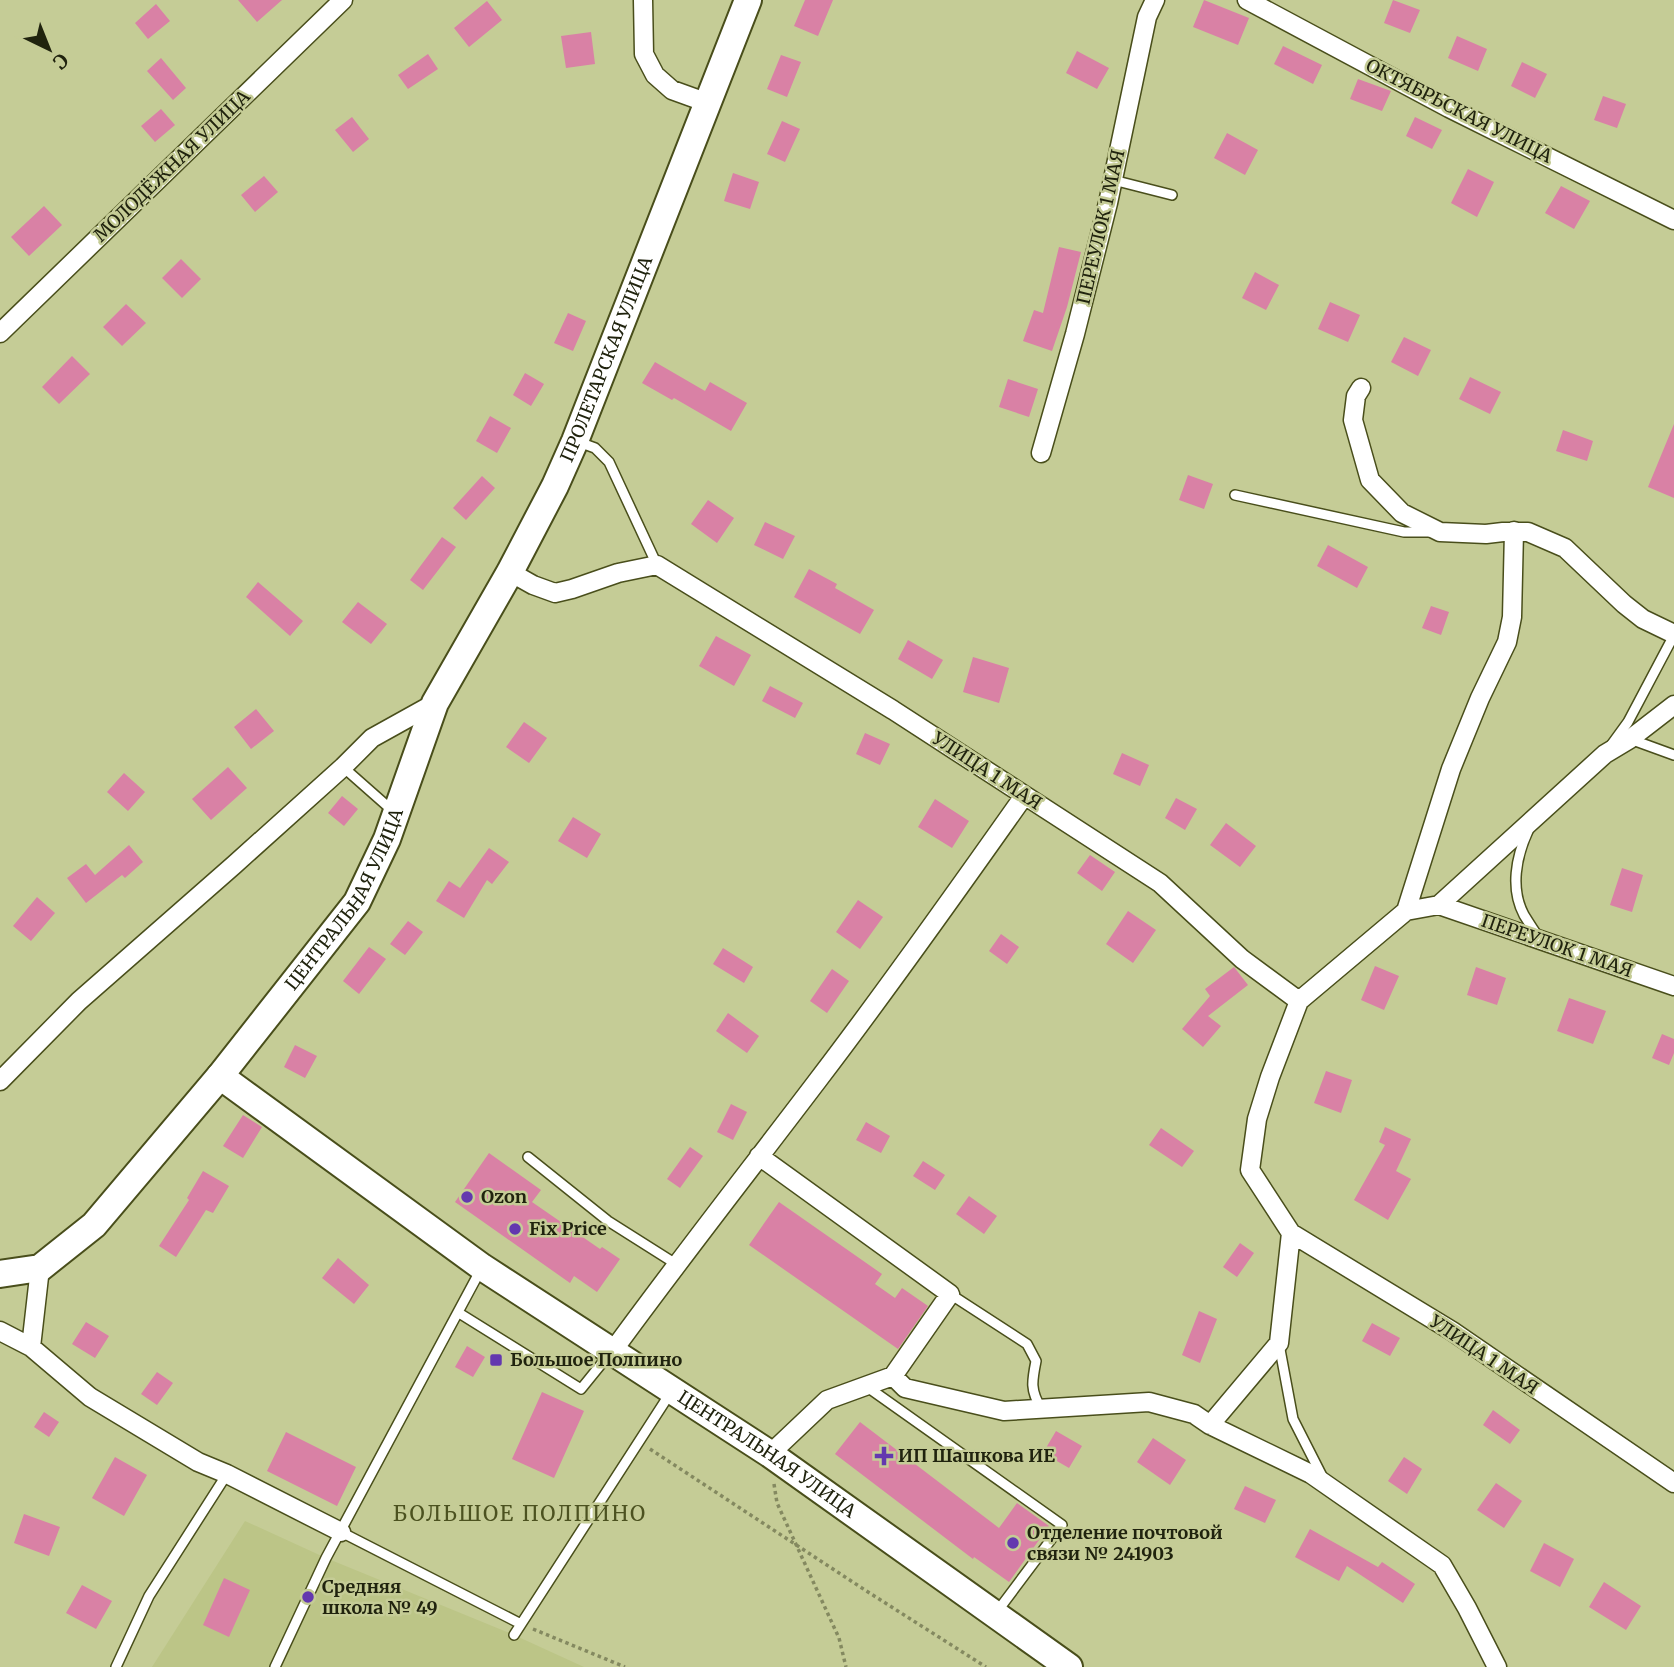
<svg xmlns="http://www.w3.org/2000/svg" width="1674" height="1667" font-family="Merriweather,serif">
	<rect width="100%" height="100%" fill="#c5cc96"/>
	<path fill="#bcc587" d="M245,1521l81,37 188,77 70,32h-432z"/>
	<path fill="#d981a5" d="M238,0h44l-25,22z
		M805,0h28l-15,36 -24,-10z
		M1204,0l45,18 -11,27 -45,-18z
		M1393,0l27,10 -10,23 -26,-10z
		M487,1l15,19 -33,27 -15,-19z
		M156,4l14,17 -22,18 -13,-16z
		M591,32l4,32 -29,4 -5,-32z
		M1457,36l30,13 -9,22 -30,-13z
		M1283,46l39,19 -9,19 -39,-20z
		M1077,51l32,17 -12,21 -31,-16z
		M428,54l10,15 -30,20 -10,-14z
		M781,55l20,7 -14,35 -20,-8z
		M161,58l25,30 -13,12 -26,-29z
		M1522,62l25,12 -12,24 -24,-12z
		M1358,79l33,12 -9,20 -32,-12z
		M1603,96l23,8 -9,24 -23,-8z
		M161,109l14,16 -20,17 -14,-16z
		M352,117l17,22 -16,13 -18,-22z
		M1415,117l27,13 -10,19 -26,-13z
		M782,121l18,8 -15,33 -18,-8z
		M1227,133l31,17 -13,25 -31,-17z
		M1468,169l26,13 -17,35 -26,-14z
		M733,173l26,9 -9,27 -26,-8z
		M264,176l14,16 -23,20 -14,-17z
		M1561,186l29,15 -16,28 -29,-16z
		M44,206l18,19 -33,31 -18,-19z
		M1059,247l22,5 -14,55 -15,44 -29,-10 11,-31 9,3z
		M181,259l20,20 -19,19 -20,-20z
		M1255,272l24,13 -13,25 -24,-12z
		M1330,302l30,13 -12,27 -30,-13z
		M126,304l20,19 -24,23 -19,-19z
		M568,313l18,8 -13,30 -19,-8z
		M1404,337l27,13 -13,26 -27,-14z
		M72,356l18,18 -31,30 -17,-17z
		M655,362l50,29 5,-9 37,21 -16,28 -57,-33 -2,2 -30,-17z
		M525,373l19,11 -13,22 -18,-11z
		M1470,377l31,15 -11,22 -31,-15z
		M1008,379l30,10 -9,28 -30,-10z
		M490,416l21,12 -14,25 -21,-12z
		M1674,424v74l-26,-11z
		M1563,430l30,11 -6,20 -31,-10z
		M1188,475l25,9 -9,25 -25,-9z
		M482,476l13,12 -29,32 -13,-12z
		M708,500l26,18 -17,25 -26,-19z
		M765,522l30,14 -12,23 -29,-14z
		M442,537l14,10 -33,43 -13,-10z
		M1328,545l40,22 -11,21 -40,-22z
		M809,569l28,15 -2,4 39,22 -14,24 -66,-37z
		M258,582l45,39 -13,15 -44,-39z
		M358,602l29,22 -16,20 -29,-22z
		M1431,606l18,6 -8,23 -19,-7z
		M716,636l35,19 -17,31 -35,-20z
		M908,640l35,20 -11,19 -34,-20z
		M973,657l36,11 -10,35 -36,-11z
		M770,686l33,17 -8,15 -33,-17z
		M256,709l18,22 -23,18 -17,-22z
		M524,722l23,16 -18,25 -23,-16z
		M865,733l25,11 -10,21 -24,-11z
		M1122,753l27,12 -9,21 -27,-12z
		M228,767l19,21 -36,32 -19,-21z
		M124,773l21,19 -17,19 -21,-19z
		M342,796l16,13 -14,17 -16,-13z
		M1176,798l21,11 -12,21 -20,-12z
		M935,799l34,22 -17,27 -34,-21z
		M573,817l28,17 -14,24 -29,-17z
		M1226,823l30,23 -16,21 -30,-22z
		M129,845l14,17 -18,16 -3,-3 -36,28 -19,-25 19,-14 9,11z
		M489,848l20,14 -17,22 -5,-4 -23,38 -28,-17 13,-20 11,7z
		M1090,855l25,17 -13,19 -25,-18z
		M1622,868l21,7 -11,37 -22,-7z
		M37,897l18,16 -24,28 -18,-15z
		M858,900l25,17 -23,32 -24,-17z
		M1128,911l28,19 -23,33 -27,-19z
		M408,921l15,11 -18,23 -15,-11z
		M1001,934l18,13 -12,17 -18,-13z
		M369,947l17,12 -27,35 -16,-13z
		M723,948l30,19 -9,16 -31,-19z
		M1375,966l24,10 -15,34 -23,-10z
		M1234,967l14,18 -40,31 13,10 -18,21 -21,-18 28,-33 -5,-7z
		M1476,967l30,11 -9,27 -30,-10z
		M832,969l17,12 -22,32 -17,-12z
		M1569,998l37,13 -13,33 -36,-13z
		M728,1013l31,23 -12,17 -31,-22z
		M1662,1034l12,5v14l-5,12 -17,-7z
		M295,1045l22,11 -12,22 -21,-11z
		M1326,1071l26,9 -11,33 -27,-10z
		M731,1104l16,8 -14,28 -16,-8z
		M243,1115l19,12 -19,31 -20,-12z
		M866,1122l24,14 -9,17 -25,-13z
		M1385,1127l26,12 -15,32 15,8 -23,41 -34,-20 31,-55 -6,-3z
		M1161,1128l33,23 -12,16 -33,-22z
		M690,1147l13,9 -23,32 -13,-9z
		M489,1153l52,37 -9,12 68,47 2,-2 18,12 -23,33 -23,-16 -4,7 -115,-81z
		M923,1161l22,14 -10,15 -22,-14z
		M203,1171l26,15 -16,27 -7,-3 -30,47 -17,-11 30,-46 -2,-2z
		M969,1196l28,20 -13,18 -28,-20z
		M779,1202l103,72 -7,10 20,14 7,-10 26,18 -30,43 -149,-104z
		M1240,1243l14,10 -17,24 -14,-10z
		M338,1258l31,27 -15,19 -32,-26z
		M1199,1311l18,8 -17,44 -18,-8z
		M86,1322l23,14 -14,22 -23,-14z
		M1372,1323l28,15 -10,18 -28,-15z
		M467,1346l18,11 -12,20 -18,-10z
		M157,1372l16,11 -16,22 -16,-11z
		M542,1392l42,19 -30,67 -42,-19z
		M1493,1410l27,20 -10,14 -27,-19z
		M44,1412l15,10 -10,15 -15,-10z
		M860,1422l139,106 18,-25 32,23 -40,56 -35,-25 -1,2 -138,-105z
		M1056,1431l26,15 -13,22 -26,-15z
		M286,1432l70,35 -19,39 -70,-35z
		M1153,1438l33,22 -16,25 -33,-23z
		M115,1457l32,18 -23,41 -32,-18z
		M1404,1457l18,12 -15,25 -19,-13z
		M1496,1483l26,18 -18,27 -27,-18z
		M1245,1486l31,14 -11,23 -31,-14z
		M24,1514l36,13 -11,29 -35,-13z
		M1310,1529l68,38 4,-5 33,22 -12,19 -56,-37 -8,15 -44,-24z
		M1544,1543l30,16 -14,28 -30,-16z
		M224,1578l26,12 -21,47 -26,-12z
		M1604,1582l37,24 -15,24 -37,-23z
		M82,1585l30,16 -16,28 -30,-16z"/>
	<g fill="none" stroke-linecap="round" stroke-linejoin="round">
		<g stroke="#494e1b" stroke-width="12">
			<path id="lane" d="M1113,180l59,15
				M576,441l19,7 14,14 48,103
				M1235,495l169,37h28
				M1630,739l44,16
				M1612,744l16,-22 46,-87
				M343,767l51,45
				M1528,831c-12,26 -18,58 -4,84 5,8 10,16 15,23
				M528,1157l80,64 68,43
				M950,1294l77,50 9,17c-4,20 -6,29 5,47
				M459,1313l122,76 30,-37
				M1279,1344l14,75 29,57
				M866,1386l196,139 -66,88
				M341,1532l180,92
				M514,1635l157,-243
				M116,1667l33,-71 78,-122
				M275,1667l51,-109 154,-287"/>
		</g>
		<g stroke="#494e1b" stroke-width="21">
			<path id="street" d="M643,0l1,54 11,21 17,15 36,13
				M1247,0l202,108 225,112
				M0,333l343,-333
				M1361,388l-5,8 -3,24 17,60 32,33 38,19 46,2 17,-2h25l37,16 59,56 19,15 31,15
				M1041,453l34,-119 33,-131 39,-186 8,-17
				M510,572l23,13 22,8 17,-4 46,-16 39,-8 236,145 267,173 82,76 57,42
				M1439,905l235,81
				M1406,911l45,-142 29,-71 27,-56 5,-25 2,-86
				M0,1081l79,-80 155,-136 109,-98 29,-29 63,-35
				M759,1156l191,138 -57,82 -66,24 -57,54
				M1291,1233l161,98 222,152
				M0,1331l31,16 59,50 108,65 29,12 114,58
				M31,1347l9,-79
				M612,1352c67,-92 137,-181 206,-272 71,-93 139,-189 206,-284
				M893,1376l12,12 99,23 145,-9 45,12 16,11 101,49 131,91 25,43 30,59
				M1210,1425l69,-82 12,-110 -41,-63 7,-51 13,-42 29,-76 107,-90 33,-6 166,-151 25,-15 44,-34"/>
		</g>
		<g stroke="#494e1b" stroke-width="30">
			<g id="secondary">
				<path id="s1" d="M220,1076l262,191 288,187 299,213"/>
				<path id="s2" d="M0,1274l40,-6 54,-43 126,-149 137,-174 30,-63 48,-136 75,-131 45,-86 20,-45 173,-441"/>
			</g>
		</g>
		<path stroke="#848960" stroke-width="3.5" stroke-dasharray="3.5 3.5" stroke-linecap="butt" d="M650,1449l218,143 118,75
			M774,1484l3,19 62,135 7,29
			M533,1629l92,38"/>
		<use href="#lane" stroke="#fff" stroke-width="9"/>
		<use href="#street" stroke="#fff" stroke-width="18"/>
		<use href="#secondary" stroke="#fff" stroke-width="26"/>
	</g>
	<g fill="#6338af" stroke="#c5cc96" stroke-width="2.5">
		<circle cx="467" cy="1197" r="7"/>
		<circle cx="515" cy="1229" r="7"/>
		<rect x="489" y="1353" width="14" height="14" rx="3.5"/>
		<path d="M880.5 1445.5h7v7h7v7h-7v7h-7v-7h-7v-7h7z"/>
		<circle cx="1013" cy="1543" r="7"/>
		<circle cx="308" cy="1597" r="7"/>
	</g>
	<g text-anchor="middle" stroke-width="5" stroke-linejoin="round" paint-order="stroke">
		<g font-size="18" fill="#20230e" stroke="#c5cc96">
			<text transform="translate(1459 111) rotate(27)" y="6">ОКТЯБРЬСКАЯ УЛИЦА</text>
			<text transform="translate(172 166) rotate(-44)" y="6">МОЛОДЁЖНАЯ УЛИЦА</text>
			<text transform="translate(1101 227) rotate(-77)" y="6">ПЕРЕУЛОК 1 МАЯ</text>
			<text dy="6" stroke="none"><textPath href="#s2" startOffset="1125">ПРОЛЕТАРСКАЯ УЛИЦА</textPath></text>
			<text transform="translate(987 771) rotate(33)" y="6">УЛИЦА 1 МАЯ</text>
			<text dy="6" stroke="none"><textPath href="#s2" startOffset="522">ЦЕНТРАЛЬНАЯ УЛИЦА</textPath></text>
			<text transform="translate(1557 946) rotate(19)" y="6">ПЕРЕУЛОК 1 МАЯ</text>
			<text transform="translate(1484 1355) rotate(34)" y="6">УЛИЦА 1 МАЯ</text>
			<text dy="6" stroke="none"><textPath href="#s1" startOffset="665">ЦЕНТРАЛЬНАЯ УЛИЦА</textPath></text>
		</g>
		<g font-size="18" font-weight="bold" fill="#20230e" stroke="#c5cc96" text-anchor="start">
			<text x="481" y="1203">Ozon</text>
			<text x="529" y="1235">Fix Price</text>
			<text x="510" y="1366">Большое Полпино</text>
			<text x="898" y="1462">ИП Шашкова ИЕ</text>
			<text x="1027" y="1539">Отделение почтовой<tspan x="1027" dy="21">связи № 241903</tspan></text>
			<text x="322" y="1593">Средняя<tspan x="322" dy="21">школа № 49</tspan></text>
		</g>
		<g font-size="21" letter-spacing="2" fill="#4c5220" stroke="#c5cc96">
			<text x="520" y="1521">БОЛЬШОЕ ПОЛПИНО</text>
		</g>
	</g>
	<g transform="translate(49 49) rotate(137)" stroke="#c5cc96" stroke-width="5" paint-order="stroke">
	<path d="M0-5L12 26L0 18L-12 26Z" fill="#20230e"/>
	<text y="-10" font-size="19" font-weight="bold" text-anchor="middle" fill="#20230e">С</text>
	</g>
</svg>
